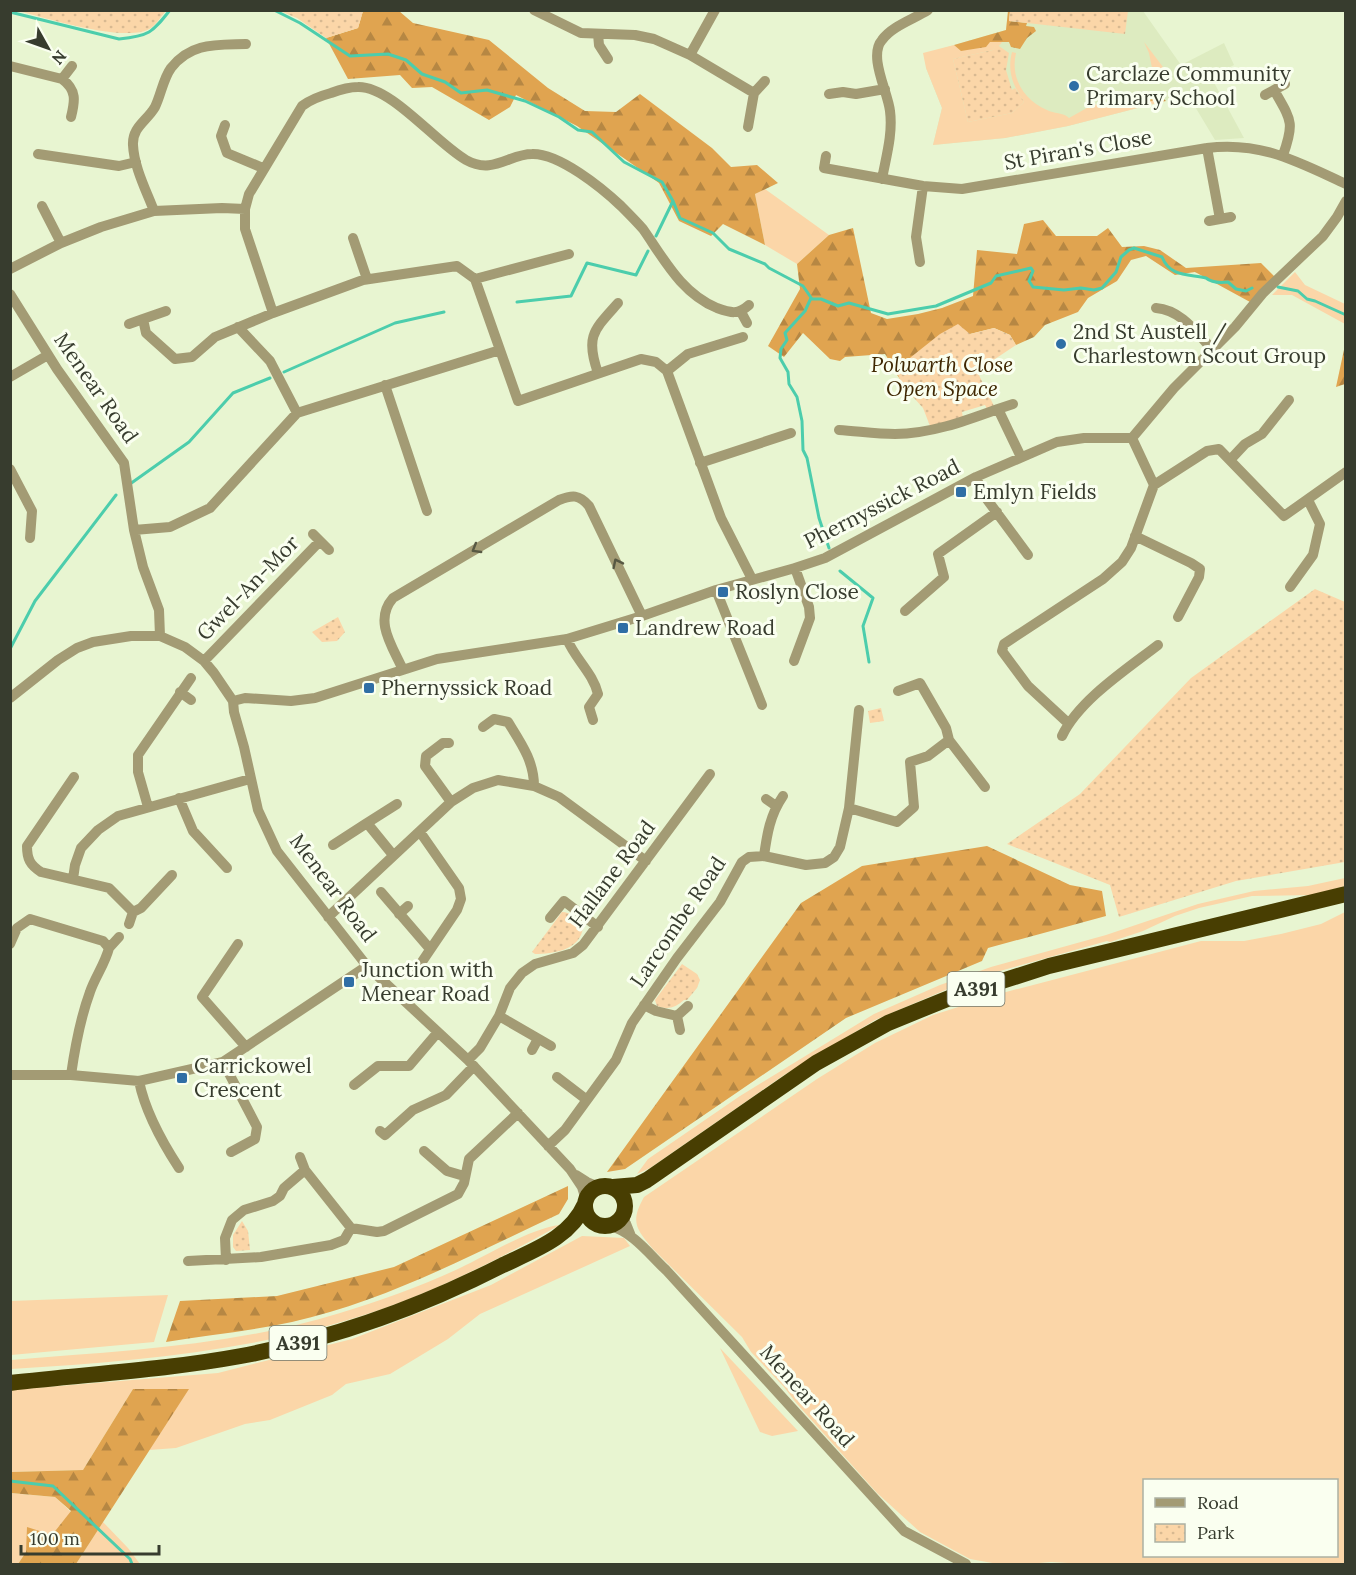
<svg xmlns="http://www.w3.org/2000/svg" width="1356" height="1575" font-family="Lora,serif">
	<defs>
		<pattern id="forest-firs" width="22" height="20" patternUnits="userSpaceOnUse" patternTransform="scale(1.5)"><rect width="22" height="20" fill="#e0a450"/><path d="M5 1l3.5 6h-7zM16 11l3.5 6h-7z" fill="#b68743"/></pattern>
		<pattern id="park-dots" width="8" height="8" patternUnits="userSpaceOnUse" patternTransform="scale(1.5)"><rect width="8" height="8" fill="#fbd6a8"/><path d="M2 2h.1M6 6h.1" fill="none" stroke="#d8b991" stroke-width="1.8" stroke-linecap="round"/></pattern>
	</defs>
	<rect width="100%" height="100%" fill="#e8f5d1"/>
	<path fill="#ddebc0" d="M1008,11h135l38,54 43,-22 10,22 -23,12 33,61 -29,2 -27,-45 -120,31 -63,12 -72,7 9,-37 -16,-40 18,-20 62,-18z"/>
	<path fill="#fbd6a8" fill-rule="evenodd" d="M990,42h12l-3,4 -3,-1 -3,5 -40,9 15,63 44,-9 12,-11c-11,-16 -17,-31 -12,-50l4,1c-6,25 8,47 31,57 7,4 16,2 22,8l25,-14 4,1 4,-2c14,10 37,0 53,-3l2,3 -89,23 -63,12 -72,7 9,-37 -16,-40 -3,-15 31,-8 6,3z
		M1144,42l19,25 -3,3v1l-7,2 -4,-20z
		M765,189l64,46 -32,29 -32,-19 -10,-51z
		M1295,272l10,13 40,19v20l-53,-29h-20z
		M1345,878v8l-33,9 -60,1 -53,12 -24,8 -32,15 -33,11 -3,-1 -125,35 -25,9 -82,35 -91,55 -134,93 -13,6 11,-15 92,-63 134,-82 66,-29 51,-18 115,-32 92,-31 56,-13 54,-5z
		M1345,912v652h-260l-34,-2 -23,2h-30l-28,-5 -50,-27 -43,-39 -80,-89 -13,-17 -33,-35 -9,-15 -89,-88c-17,-20 -23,-27 -9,-52l173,-118 58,-36 58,-28 73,-23 195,-51h43l37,-7 40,-10zM1144,1480h192v76h-192z
		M560,1225c-51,28 -102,55 -156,76 -125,48 -260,60 -393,68v-9c111,-9 222,-14 329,-47 40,-12 82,-27 120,-45 28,-13 71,-40 100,-43z
		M582,1236l42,2 6,8 -150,68 -32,25 -58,35 -44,10 -14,11 -62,25 -25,4 -69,24 -27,2 39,-61h-55l-50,81 -72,2 -1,-82 208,-17 134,-34 139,-54z
		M168,1295l-14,47 -143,13v-54z
		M720,1348l78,83 -26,5 -12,-4z
		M10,1493l45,4 16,15 -19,23 -26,17 -8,12h-7z
		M103,1522l25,26 12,16h-64z"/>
	<path fill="url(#forest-firs)" d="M363,11h36l14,12 76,17 59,48 37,23 31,1 24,-18 72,54 19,19 26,-2 21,18 -23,11 10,51 -42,-21 -12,12 -32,-15 -20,-38 -34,-24 -48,-33 -61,-31 -6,12 -21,13 -57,-33 -20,1 -12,-13 -52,4 -22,-41 32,-10z
		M1008,11h2l-1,10 18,2 -1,3 8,1 2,4 -9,7 -7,11 -9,-2 -2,-5h-19l-4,5 -25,4 -7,-6 52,-15z
		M1143,95l1,5 16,-5 6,6 -9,2 -2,-3c-16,3 -39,13 -53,3z
		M1043,220l13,16h41l11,-8 14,19 22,-1 16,4 26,18 75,-5 14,14 -25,25 -55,-30 -20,3 -29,-19 -15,4 -14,21 -29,17 -10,14 -33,13 -11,12 -18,8 -6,-10 -16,-7 -24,6 -56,64c-4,-8 -7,-11 -12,-17 -7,-7 -11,-18 -17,-27l-40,3 -5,4 -10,-2 -27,-26 -19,24 -16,-11 32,-57 -3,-25 32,-29 24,-7 18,85 16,6 31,-5 24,-6 31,-12 4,-46 40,4 7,-30z
		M1345,345v39l-9,3z
		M987,846l83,39 32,6 4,25 -118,32 -6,13 -136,57 -221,151 -18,3 194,-269 61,-37z
		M568,1186v13l-9,15c-86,40 -173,87 -267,108 -41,9 -84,13 -126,20l14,-41 97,-5 117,-29z
		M133,1389h56l-113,175h-58l8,-12 1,-25 25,8 19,-24 -16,-14 -44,-4v-21l72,-2z"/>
	<path fill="url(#park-dots)" d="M19,11h147c-5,5 -9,13 -15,17 -23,16 -106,-10 -132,-17z
		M280,11h83l-5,17 -32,10 -29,-20z
		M1010,11v-1l118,1 -3,23 -116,-13z
		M996,44l13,9 -3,17 6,20 3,-2 9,14 -12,11 -44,9 -15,-63 40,-9z
		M958,324l12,10 24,-6 16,7 6,10 -39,26 17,35 -7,3 -2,-4 -23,7 1,6 -33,8 -7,-18 -9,-10 -4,-10 -10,-8 -4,-11 44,-35z
		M1315,589l30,13v260l-109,19 -117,36 -9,-32 -103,-41 73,-50 111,-116z
		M338,617l7,15 -8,9 -15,1 -10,-10z
		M881,708l3,13 -14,2 -2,-12z
		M562,912c8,0 18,8 21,15 -2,23 -30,27 -48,27l-3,-2z
		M682,964l15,10 3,6 -3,8 -10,12h-3c-9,8 -16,10 -27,6l-2,-6z
		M242,1221l6,10 2,19 -14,1 -3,-4v-12z"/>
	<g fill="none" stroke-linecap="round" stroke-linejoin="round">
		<path stroke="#4ccdac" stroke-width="3" d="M274,10l26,13 50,33 38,-2 18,6 16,14 23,8 16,11 26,-3 38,11 34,16 19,13 14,2 32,30 38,20 11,19 7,17 33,15 16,16 36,15 4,4 34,18 9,13h9l17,7 11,-3 7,2 32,9 48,-8 55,-23 5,-7 35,-8 2,3 -4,10 4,6 31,3 17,-2 13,2 8,-2 14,-16 5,-15 8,-7 5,-2 28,9c8,20 26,17 44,21 6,5 14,5 22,4l8,7 10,2 6,-3
			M10,12l109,27c30,-3 33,-6 51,-29
			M656,236l17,-35
			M1278,287l20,4 9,8 8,2 31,14
			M811,298l-6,13 -20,22 2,7 -6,9 -1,9 8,14 1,12 8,13 5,24 1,29 4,8 12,60 10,30
			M517,302l54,-6 16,-33 49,12 12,-24
			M284,372l111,-49 49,-11
			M130,484l59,-42 44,-49 37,-15
			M840,571l33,27 -10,28 6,36
			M10,649l25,-48 81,-106
			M10,1481l43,5 77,73 2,5"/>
		<path stroke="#a39b74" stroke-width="10" d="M534,10l47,23 54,2 19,4 36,16 64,38 -6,34
			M598,34l1,11 9,14
			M690,55l25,-45
			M10,66l52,13 10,-13
			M62,79c15,11 13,22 9,38
			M1274,90c17,30 21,32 9,65
			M754,93l11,-12
			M829,94l14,-2 13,2 29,-5
			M1265,95l20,-11
			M225,125l-4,11 6,17 36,15
			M1207,148l13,71
			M38,154l81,12 17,-4
			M826,156l-2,12 99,18 39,3 245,-41c54,-7 91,14 139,36
			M882,179c4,-22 11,-45 8,-68 -2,-19 -22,-55 -8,-71 10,-14 32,-21 46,-30
			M42,206l19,37
			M154,211c-8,-21 -20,-44 -21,-66 -1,-18 14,-24 22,-38 6,-12 8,-28 16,-39 20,-26 46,-23 75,-24
			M1209,221l22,-4
			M353,238l14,41
			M920,262l-4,-25 7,-51
			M10,269l51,-26 40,-16 53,-16 68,-3 23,1
			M475,279l94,-25
			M10,294l47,75 67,94 10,67 9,37 16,43 1,26
			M1156,308c25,2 40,24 56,41
			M166,311l-23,8 3,14 29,26 17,-2 23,-20 58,-24 90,-33 94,-14 18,13 43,122 123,-42 15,3 11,9 54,147 31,61
			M741,312l6,11
			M273,313l-28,-84v-20l4,-15 53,-88c9,-7 18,-10 29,-13 8,-3 18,-6 27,-6 33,-1 78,56 108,73 27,15 43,-6 66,-6 27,-1 70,34 89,52 7,7 15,15 22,23 21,30 38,64 74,79 14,5 21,7 32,-3
			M129,324l14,-5
			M238,327l32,34 27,52
			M667,371l21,-17 55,-17
			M598,373c-13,-37 -4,-43 20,-70
			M10,377l38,-22
			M385,385l42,126
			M998,409l15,-5
			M839,430c18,1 37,4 56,4 35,0 70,-13 103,-25l23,48
			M1230,460l15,-16 17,-10 27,-34
			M700,463l91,-30
			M10,469l22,42 -2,27
			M976,477l7,17 45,61
			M1154,485l53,-34 12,-2 65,67 62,-44
			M134,530l36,-3 40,-19 87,-95 203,-63
			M313,534l16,16
			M1135,536l56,27 9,6 -1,8 -21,40
			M1290,587l23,-32 7,-31 -12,-24
			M716,590l46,115
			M905,611l39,-34 -6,-23 59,-42
			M567,639c8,20 26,34 31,55l-9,13 4,13
			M204,661l116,-120
			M794,661l16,-43 -1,-11 -14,-39
			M403,670c-10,-23 -30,-49 -10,-72l166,-98c13,-5 20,-6 30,6l53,110
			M180,692l11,8
			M10,698l48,-38 19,-12 16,-6 38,-6h29l25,11 19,14 10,12 19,28 1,11 10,35 14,63 19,41 90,115 101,94 102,109 12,18 4,13
			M233,701l12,-3 46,3 24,-3 122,-39 130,-20 75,-23 74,-26 79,-22 30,-10 151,-81 81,-35 27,-4h48l42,-50 61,-61 28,-34 60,-57 14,-19 9,-16
			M1068,723l-40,-37 -26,-35 2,-7 99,-65 19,-17 9,-14 23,-63 -22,-47
			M483,727l11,-8 14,3c13,21 26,39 26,64
			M1062,736c17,-36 65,-67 96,-91
			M949,740l36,47
			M449,743h-6l-17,13 -1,10 26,36
			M74,777l-47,69c0,13 3,19 14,26l68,16 24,24 8,-4 31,-33
			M179,798l14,33 34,37
			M766,799l10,7
			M148,807l-10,-35v-17l53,-77
			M849,808l48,14 17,-15 -4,-45 18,-6 21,-16 -3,-12 -26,-45 -22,8
			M367,823l30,-19
			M333,845l34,-22 26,32
			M764,856c3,-22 6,-41 19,-60
			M73,879l2,-14 6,-17 17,-18 20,-14 132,-37
			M381,892l49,57
			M399,914l9,-8
			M328,917l123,-115 22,-14 25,-8 36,6 25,11 87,64
			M550,918l14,-17 34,26
			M129,924l4,-12
			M10,944l7,-16 13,-9 73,22 6,7c-4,16 -14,29 -19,44 -10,27 -15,55 -19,83
			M238,944l-36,53 44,50
			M109,948l10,-11
			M413,975l44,-65 4,-11 -2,-11 -39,-56
			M644,1005l12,6 21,5 3,14
			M499,1016l52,30
			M677,1016l11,-10
			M532,1050l6,-11
			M468,1060l12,-12 19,-32 11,-28 12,-15 13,-9 38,-11 10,-8 127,-171
			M223,1062l34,65 -2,12 -24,13
			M10,1075h61l68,6 84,-19 144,-96
			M557,1077l30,23
			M139,1081c6,30 23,61 40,87
			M354,1085l24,-19h31l29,-34
			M380,1131l5,4 28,-25 33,-15 28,-29
			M548,1146l17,-16 51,-70 16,-37 45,-65 43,-56 22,-40 7,-5 15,-1 42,9 19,-2 9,-6 6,-10 9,-39 10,-98
			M424,1151l23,20 17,5
			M300,1157l5,13 46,58 26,4 7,-1 74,-37 6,-11 5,-24 49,-46
			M576,1175l11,7 12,5
			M625,1212v9l6,15
			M610,1226c23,6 39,28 56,44l238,261 62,33
			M226,1260l-1,-22 7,-18 12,-10 29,-9 7,-5 4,-8 21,-18
			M188,1261l73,-4 70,-12 13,-5 7,-12"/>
		<path stroke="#483e02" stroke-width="16" d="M585 1206a20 20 0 1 1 40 0a20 20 0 1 1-40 0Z
			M613,1187l24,-2 10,-5 169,-117 72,-40 64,-26 97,-31 297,-72
			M10,1383c77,-9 155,-13 231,-27 91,-17 180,-49 262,-91 31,-15 67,-27 82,-61"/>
	</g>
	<defs><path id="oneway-chevron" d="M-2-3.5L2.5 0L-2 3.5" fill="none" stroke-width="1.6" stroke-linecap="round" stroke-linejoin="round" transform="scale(1.5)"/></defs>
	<g stroke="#575843">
		<use href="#oneway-chevron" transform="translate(476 549) rotate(149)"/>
		<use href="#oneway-chevron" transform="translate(617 563) rotate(-116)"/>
	</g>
	<g fill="#2f6ea5" stroke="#fafff0" stroke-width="2">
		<circle cx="1074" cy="86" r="6"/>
		<circle cx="1061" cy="344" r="6"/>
		<rect x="955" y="486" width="12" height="12" rx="3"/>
		<rect x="717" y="586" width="12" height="12" rx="3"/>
		<rect x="617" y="622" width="12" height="12" rx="3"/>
		<rect x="363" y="682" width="12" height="12" rx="3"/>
		<rect x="343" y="976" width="12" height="12" rx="3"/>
		<rect x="176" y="1072" width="12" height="12" rx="3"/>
	</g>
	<g text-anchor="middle" stroke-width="6" stroke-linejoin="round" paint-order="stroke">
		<g fill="#fafff0" stroke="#727668" stroke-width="1.5">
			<rect x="947.5" y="972" width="57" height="34" rx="4.5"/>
			<rect x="269.5" y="1326" width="57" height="34" rx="4.5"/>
		</g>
		<g font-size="20" font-weight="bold" fill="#373c2e">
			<text x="976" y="996">A391</text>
			<text x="298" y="1350">A391</text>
		</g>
		<g font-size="21" fill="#373c2e" stroke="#fafff0" text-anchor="start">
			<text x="1086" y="81">Carclaze Community<tspan x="1086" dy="24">Primary School</tspan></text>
			<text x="1073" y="339">2nd St Austell /<tspan x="1073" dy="24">Charlestown Scout Group</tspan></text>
			<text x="973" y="499">Emlyn Fields</text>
			<text x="735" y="599">Roslyn Close</text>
			<text x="635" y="635">Landrew Road</text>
			<text x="381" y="695">Phernyssick Road</text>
			<text x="361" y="977">Junction with<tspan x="361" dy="24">Menear Road</tspan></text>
			<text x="194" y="1073">Carrickowel<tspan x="194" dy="24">Crescent</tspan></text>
		</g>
		<g font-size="21" fill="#373c2e" stroke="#fafff0">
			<text transform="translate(1078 150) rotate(-10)" y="7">St Piran's Close</text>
			<text transform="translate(96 388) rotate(55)" y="7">Menear Road</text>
			<text transform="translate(882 504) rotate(-27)" y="7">Phernyssick Road</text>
			<text transform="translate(248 588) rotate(-46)" y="7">Gwel-An-Mor</text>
			<text transform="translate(612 874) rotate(-53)" y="7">Hallane Road</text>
			<text transform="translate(333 888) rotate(53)" y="7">Menear Road</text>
			<text transform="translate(678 922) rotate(-56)" y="7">Larcombe Road</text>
			<text transform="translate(807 1396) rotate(48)" y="7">Menear Road</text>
		</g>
		<g font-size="21" font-style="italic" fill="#3f2702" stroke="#fafff0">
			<text x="942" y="372">Polwarth Close<tspan x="942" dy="24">Open Space</tspan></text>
		</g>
	</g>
	<rect width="1356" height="1575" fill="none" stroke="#373c2e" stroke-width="24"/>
	<rect x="1143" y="1479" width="195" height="78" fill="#fafff0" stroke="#acb1a2" stroke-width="1.5"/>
	<rect x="1155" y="1498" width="30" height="9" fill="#a39b74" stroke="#acb1a2" stroke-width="1.5"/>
	<text x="1197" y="1509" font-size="18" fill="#373c2e">Road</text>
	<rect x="1155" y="1524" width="30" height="18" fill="url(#park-dots)" stroke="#acb1a2" stroke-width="1.5"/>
	<text x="1197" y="1539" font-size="18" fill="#373c2e">Park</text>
	<g transform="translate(48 48) rotate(130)" stroke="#fafff0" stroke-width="4.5" paint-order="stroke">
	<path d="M0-4.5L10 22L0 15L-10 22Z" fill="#373c2e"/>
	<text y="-9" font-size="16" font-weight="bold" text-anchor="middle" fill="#373c2e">N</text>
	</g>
	<path d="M21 1545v9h138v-9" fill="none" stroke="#373c2e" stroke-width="3"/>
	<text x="30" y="1545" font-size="18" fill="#373c2e" stroke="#fafff0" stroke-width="4.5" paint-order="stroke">100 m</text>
</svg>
